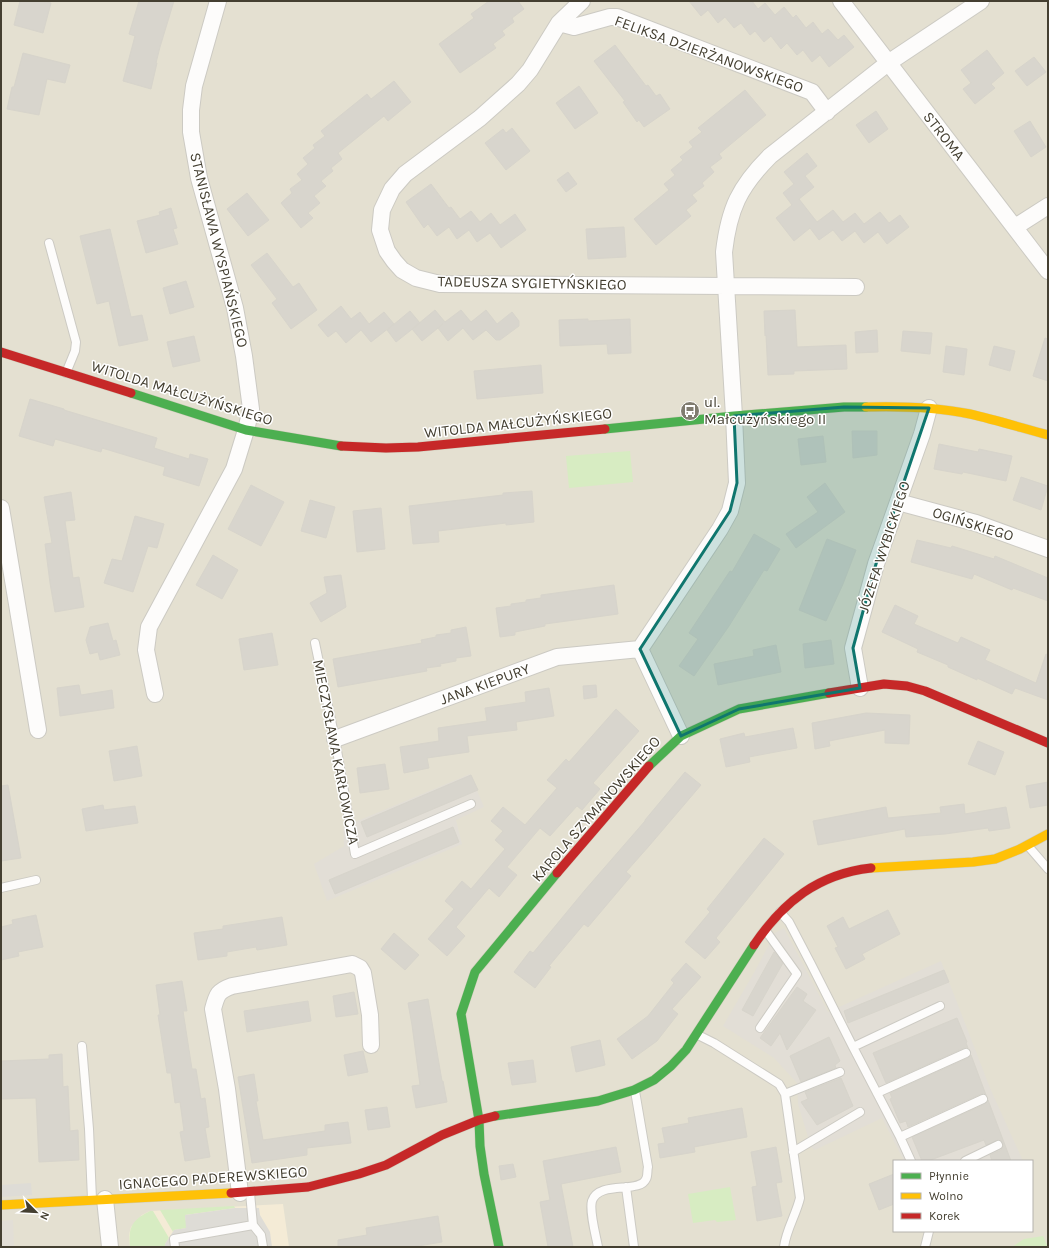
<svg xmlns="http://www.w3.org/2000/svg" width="1049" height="1248" font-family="Karla,sans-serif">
	<rect width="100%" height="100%" fill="#efede5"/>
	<path fill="#e4e0d1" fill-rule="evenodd" d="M1,1h1047v1246h-1047zM894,1161h138v70h-138z"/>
	<path fill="#f4ebd6" d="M283,1204l6,43h-159l-1,-12 2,-8 11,-12 8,-4z"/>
	<path fill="#e2ded6" d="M470,774l14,33 -28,13 6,24 -135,57 -13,-37 30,-18 -1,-19z
		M784,928l44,84 113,-51 49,127 33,73h-119l-22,-43 -67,32 -4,-3 -13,-43 -1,-21 -23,-25 -51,-32 32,-55 20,-38z
		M13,1220l1,27h-13v-26z"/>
	<path fill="#d7ecc2" d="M630,451l3,31 -64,6 -3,-32z
		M730,1187l6,33 -19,2 -2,-2 -22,3 -5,-29z
		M234,1206l1,2 -50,7 2,13 -13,2 -1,2 -13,-22z
		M150,1211h3l16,27 -4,6v3h-35c-2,-20 2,-27 20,-36z
		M1043,1236l5,11h-36l12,-8z"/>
	<path fill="#dedcd6" d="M31,1183l1,12 -31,2v-12z
		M235,1208h24l1,7 10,17 2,15h-107v-3l9,-14 12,-2 -1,-13z"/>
	<path fill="#d8d5cd" stroke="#d7d4cb" d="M20,1h22l9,2 -8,30 -29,-8z
		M139,1h35l-14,46 -4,16h1l-6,26 -28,-8 12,-45 -6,-2z
		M489,1h29l6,8 -12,9 2,4 -12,9 3,4 -12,9 3,4 -36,25 -21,-29 35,-26 -3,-4z
		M689,1h63l6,8 7,-6 10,12 9,-8 9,11 3,-3 10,13 7,-6 9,12 6,-5 10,11 6,-5 10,12 -25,20 -9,-12 -8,7 -9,-12 -6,5 -10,-12 -6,6 -10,-13 -7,6 -9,-11 -5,4 -9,-12 -7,5 -9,-11 -7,6 -10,-13 -7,6z
		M615,45l31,41 2,-1 8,11 4,-2 10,15 -26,18 -5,-7 -2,2 -14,-20 2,-1 -31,-40z
		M987,50l17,23 -13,11 4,4 -20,16 -12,-15 8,-6 -10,-13z
		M23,53l47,12 -5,18 -18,-4 -8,36 -32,-6 5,-22h2z
		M1034,57l12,15 -19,14 -12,-15z
		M394,81l17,21 -23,19 -4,-5 -46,37 4,6 -11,9 2,3 -12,10 5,5 -12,10 6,7 -12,10 5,5 -12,10 -20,-25 11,-10 -2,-4 12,-9 -5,-6 11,-10 -5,-6 12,-10 -2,-3 12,-9 -4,-5 46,-37 4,5z
		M579,86l19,27 -23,16 -19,-26z
		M745,90l21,25 -47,39 3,4 -12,9 4,5 -12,11 2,3 -12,9 5,6 -11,9 5,6 -35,29 -22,-26 35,-29 -5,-6 11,-9 -4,-5 12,-10 -3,-3 13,-10 -4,-5 13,-10 -4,-4z
		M876,111l12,18 -19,14 -13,-18z
		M1030,121l16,26 -15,10 -17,-26z
		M512,128l18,23 -24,19 -21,-27 18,-14 3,4z
		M807,153l10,13 -12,10 9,11 -15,12 18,23 16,-12 10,12 12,-9 9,11 16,-12 9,11 11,-8 9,12 -22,17 -9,-12 -14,11 -9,-12 -13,10 -9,-11 -14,10 -9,-12 -16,13 -18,-23 16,-13 -9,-12 11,-9 -10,-12z
		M568,172l9,12 -11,8 -9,-12z
		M431,184l18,24 2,-1 9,12 11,-8 9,11 11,-9 9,12 15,-11 11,16 -25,18 -11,-15 -13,9 -8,-12 -12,9 -8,-12 -12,9 -9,-12 -4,4 -18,-26z
		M247,193l22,27 -21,16 -21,-27z
		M171,208l6,20 -4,1 5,15 -32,9 -9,-32 23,-6 -1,-3z
		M624,227l2,30 -38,2 -2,-30z
		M110,229l21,88 11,-2 6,25 -29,6 -10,-45 -12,3 -17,-68z
		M267,253l26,34 6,-4 18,27 -26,19 -19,-26 5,-4 -26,-34z
		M186,281l8,26 -24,7 -7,-26z
		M341,306l10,13 9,-7 9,12 15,-12 10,12 -23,18 -10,-12 -15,13 -10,-12 -8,6 -10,-12z
		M435,310l10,12 16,-12 10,12 15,-12 11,14 15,-12 7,9v5l-19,14h-4l-10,-10 -13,10 -10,-12 -15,13 -10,-13 5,-4 -21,17 -10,-12z
		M795,310l2,37 49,-2 1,24 -53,2v3l-26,1 -2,-40 -1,1 -1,-25z
		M410,311l10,12 -24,19 -9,-12z
		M588,319v2l42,-2 1,34 -23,1 -1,-10 -47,2 -1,-26z
		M877,330l1,22 -22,1 -1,-21z
		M903,331l29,2 -2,21 -29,-3z
		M194,336l6,25 -27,6 -6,-25z
		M1045,338l3,1v42l-15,-5z
		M946,346l21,3 -3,26 -21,-3z
		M994,346l21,5 -5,20 -21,-6z
		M541,365l2,28 -66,6 -3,-28z
		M30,399l34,10v1l93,28 -3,10 35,11 1,-5 18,5 -9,27 -36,-11 2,-8 -63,-19 -1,4 -46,-13 -2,7 -34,-10z
		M852,431h25v24l-24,3z
		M823,436l3,26 -25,3 -3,-26z
		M939,444l39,8 1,-3 33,7 -6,25 -43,-9 -1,2 -28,-5z
		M1021,477l27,9 -7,24 -28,-10z
		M825,483l20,29 -49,36 -10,-14 32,-22 -11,-15z
		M251,485l33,17 -23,44 -33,-17z
		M532,491l2,31 -28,3v-2l-68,8 1,11 -26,2 -4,-38 94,-11v-2z
		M71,492l4,28 -10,1 8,57 6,-1 5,30 -29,5 -5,-29 -5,-39 7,-1 -8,-46z
		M310,500l25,7 -9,31 -25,-7z
		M381,508l4,41 -28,3 -4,-41z
		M135,516l29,8 -7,24 -9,-2 -15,46 -29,-9 8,-24 10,2z
		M754,534l26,15 -13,22 -3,-1 -35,56 -35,50 -15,-10 19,-27 -9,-6 41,-62 2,1z
		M827,539l29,11 -13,34 -17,37 -27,-11z
		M917,540l34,8 1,-2 42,13 1,-3 53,22v23l-35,-13 -1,2 -38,-16 -2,5 -61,-17z
		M213,555l25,15 -16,29 -26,-14z
		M341,575l5,32 -25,15 -11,-19 17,-10 -3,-16z
		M614,585l4,29 -73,10v2l-30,6v3l-15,2 -4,-29 15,-2v-2l15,-2v-2l15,-2v-3z
		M895,605l23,11 -4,8 44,19 3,-6 29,13 -5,10 51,23 10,-29 2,1v45l-33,-12 -3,6 -35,-16v2l-29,-13v-2l-31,-13 1,-3 -36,-17z
		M108,623l5,18 3,-1 4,15 -20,5 -2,-8 -8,2 -4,-14 4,-13z
		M466,627l5,29 -15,2v3l-16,3 1,2 -15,2 1,3 -89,16 -5,-28 89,-16 -1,-3 15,-3v-2l15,-2v-3z
		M272,633l6,32 -34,5 -5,-31z
		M831,640l3,24 -29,4 -2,-24z
		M776,645l5,27 -63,13 -4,-21 40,-8 -1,-6z
		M79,685l2,10 31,-5 2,18 -54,8 -3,-28z
		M596,685l1,12 -13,2 -1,-13z
		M549,688l5,28 -38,6 1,8 -50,6 2,16 -42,6 2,10 -25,5 -4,-26 39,-6 -1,-13 49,-7 -2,-13 41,-6 -1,-10z
		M616,709l23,22 -46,52 7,6 -18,21 -5,-4 -27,30 -10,-8 -33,39 10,8 -18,22 -10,-9 -33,39 9,9 -18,20 -19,-17 26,-30 -9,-8 17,-20 9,8 34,-40 -10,-9 8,-9 -12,-10 12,-14 22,18 32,-37 -10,-8 19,-21 3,3z
		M866,713l44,2 -1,29 -24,-1v-13l-56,11 1,5 -15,3 -3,-26z
		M793,728l4,20 -48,9 1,5 -24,5 -6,-28 24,-6 1,4z
		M978,741l26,11 -9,23 -27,-11z
		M137,746l5,30 -28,5 -5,-30z
		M385,764l4,25 -29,4 -3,-25z
		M685,772l16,13 -52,61 -23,26 5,4 -43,51 -4,-3 -35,42 2,1 -16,21 -21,-16 16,-21 3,2 52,-63 60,-69v-1z
		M471,775l7,15 -111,47 -6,-15z
		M1048,782v23l-18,3 -4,-22z
		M8,785l13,73 -20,3v-75z
		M964,804l1,10 41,-7 4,21 -21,3 -1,-3 -43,6 -39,3 -1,-8 -87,16 -5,-24 73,-14 2,11 53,-5 -1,-6z
		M103,805l1,5 31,-4 3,17 -52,8 -4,-22z
		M453,827l6,15 -124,52 -6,-14z
		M764,838l20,16 -68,84 4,4 -15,17 -20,-17 25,-30 -3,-3z
		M888,910l12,24 -38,20 3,5 -19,10 -11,-21 3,-1 -11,-21 16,-9 6,12z
		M36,915l7,32 -25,5 1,4 -18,4v-33l12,-3 -1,-4z
		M282,917l5,28 -30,5 -1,-3 -29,5v4l-29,4 -4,-27 29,-4v-3z
		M394,933l25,22 -14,15 -24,-21z
		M774,952l9,11 -30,53 -11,-6z
		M686,963l15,14 -29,32 6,5 -21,27 -25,18 -15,-20 31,-23 26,-33 -3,-3z
		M944,970l5,12 -101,41 -4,-12z
		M182,981l5,30h-4l9,58h4l5,30 4,-1 4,29 -4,1 5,29 -25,4 -5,-29 4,-1 -4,-29 -5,1 -4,-30h-4l-9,-58h2l-4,-30z
		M797,987l10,7 -4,7 13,9 -29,40 -7,-17 -9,13 -11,-8z
		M354,992l4,22 -22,3 -3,-21z
		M428,999l14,82h1l4,21 -31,6 -4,-22 8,-1 -8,-60 -4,-22z
		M308,1001l3,20 -64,11 -3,-21z
		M957,1018l10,24 -1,1 2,5h-4l-78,35 -13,-30z
		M829,1037l11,24 -5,4 1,3 -35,14 -11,-26z
		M600,1040l5,25 -29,7 -5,-25z
		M363,1051l5,21 -20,4 -4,-21z
		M62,1054l1,33 5,-1 2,45 8,-1 1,30 -40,2 -3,-64 -35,1v-38l48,-2v-4z
		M971,1055l15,40 -5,-1 -73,33 -2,-6 -6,2 -10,-24 2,-1 -2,-5 78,-35z
		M533,1060l3,22 -24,3 -4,-22z
		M254,1074l4,27h-2l7,39 62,-9v-6l23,-3 3,21 -44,5v7l-55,8 -14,-86z
		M841,1078l12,28 -36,19 -16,-23 7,-3 -3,-7z
		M988,1100l23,61h-19l-2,-6 11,-5 2,-4v-4l-5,-2 -12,5 -2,-5 -56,21h-6l-10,-24 73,-33z
		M387,1107l3,20 -22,3 -3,-20z
		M742,1108l5,29 -53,10 1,5 -35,6 -2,-14 7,-1 -3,-15 27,-5 -1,-5z
		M616,1147l5,25 -60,12 12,63h-25l-8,-45 10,-2 -7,-39z
		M776,1147l6,35 -6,1 6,33 -25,5 -5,-34 5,-1 -6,-34z
		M513,1164l3,13 -15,3 -2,-14z
		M894,1174v30l-15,6 -10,-26z
		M438,1216l4,26 -30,5h-74v-7l29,-5 -1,-7z"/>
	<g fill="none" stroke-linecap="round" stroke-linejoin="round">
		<g stroke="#cccac3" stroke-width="10">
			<path id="lane" d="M49,243l27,99 -1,9 -9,22
				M315,643l20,96 20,115 116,-50
				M1029,847l19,22
				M1,888l35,-8
				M780,912l9,10 22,42 42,83 47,90 11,24
				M760,1028l37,-54 -31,-43
				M698,1035l16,8 65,41 6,10 15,104c-4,17 -14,32 -16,49
				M82,1046l7,83 3,70
				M853,1047l87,-41
				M877,1093l89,-40
				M785,1094l55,-22
				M900,1137l83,-38
				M793,1152l67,-40
				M965,1161l33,-16
				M626,1187l8,60
				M250,1193l3,32 8,10 2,12
				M175,1247l-1,-8 79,-14
				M598,1247c-2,-11 -9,-36 -6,-46 7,-21 48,-7 54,-22 2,-3 1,-9 2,-12l-13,-76
				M925,1247l4,-16"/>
		</g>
		<g stroke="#cccac3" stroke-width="18">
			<path id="street" d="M582,1l-23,22 -29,47 -12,14 -38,34 -75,56 -13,15 -10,21 -2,20 7,21 7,10 8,9 14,8 24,6 416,3
				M841,1l207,270
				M559,23l15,4 36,-10h7l195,75 15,20
				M1015,227l33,-21
				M898,502l78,21 72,26
				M1,508l37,222
				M640,649l80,-120 10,-18 7,-28 -3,-67 -10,-164c5,-43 15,-65 46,-96l118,-93 93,-62
				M640,649l41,87
				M860,688l-7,-40 23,-84 46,-130 7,-26
				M155,694l-9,-44 3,-23 85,-158 12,-39 5,-21 -7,-53 -9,-48 -36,-130 -8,-46v-22l3,-24 24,-85
				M335,739l222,-82 83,-8
				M240,1193l-13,-104 -14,-80c4,-15 5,-18 19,-23l120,-22 8,4 3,5 7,42 1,30
				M105,1199l5,48"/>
		</g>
		<g stroke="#cfccbb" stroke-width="10">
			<path id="fast" d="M131,393l115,37 95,16
				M605,429l129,-13 110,-9h22
				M649,766l32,-30 58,-27 90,-16
				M495,1116l103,-15 36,-11 20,-10 17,-14 15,-16 68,-105
				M499,1247l-15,-73 -4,-28 -1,-26 -18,-106 14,-42 82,-99"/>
		</g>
		<g stroke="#cfccbb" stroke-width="10">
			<path id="slow" d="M866,407c35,-1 70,0 104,7 26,6 52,14 78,21
				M871,868l102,-6 22,-3 25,-10 28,-15
				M1,1205l230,-12"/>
		</g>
		<g stroke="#cfccbb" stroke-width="10">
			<path id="jam" d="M1,352l130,41
				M341,446l45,2 32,-1 187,-18
				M829,693l55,-9 23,2 18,5 123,52
				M557,873l92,-107
				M754,945c29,-43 64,-71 117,-77
				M231,1193l77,-6 51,-13 27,-9 56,-30 37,-15 16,-4"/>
		</g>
		<use href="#lane" stroke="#fdfcfb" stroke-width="8"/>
		<use href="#street" stroke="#fdfcfb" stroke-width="16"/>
		<use href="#fast" stroke="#4caf50" stroke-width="9"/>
		<use href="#slow" stroke="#ffc107" stroke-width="9"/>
		<use href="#jam" stroke="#c62828" stroke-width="9"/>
	</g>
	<path fill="#0f766e" fill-opacity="0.2" stroke="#0f766e" stroke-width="3" stroke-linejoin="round" d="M844,407l85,1 -53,156 -23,84 7,40 -121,21 -58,27 -41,-87 90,-138 7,-28 -3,-67z"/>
	<defs>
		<g id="bus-disc" transform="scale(1)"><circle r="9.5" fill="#807c70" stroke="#fff"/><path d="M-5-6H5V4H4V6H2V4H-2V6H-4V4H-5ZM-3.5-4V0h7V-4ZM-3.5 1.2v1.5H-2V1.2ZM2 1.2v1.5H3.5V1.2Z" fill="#fff"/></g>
	</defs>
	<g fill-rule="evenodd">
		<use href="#bus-disc" x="690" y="411"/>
	</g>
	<g text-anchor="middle" stroke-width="3" stroke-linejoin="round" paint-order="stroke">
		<g font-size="15" fill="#443f31" stroke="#fff">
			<text transform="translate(709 54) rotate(20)" y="5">FELIKSA DZIERŻANOWSKIEGO</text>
			<text transform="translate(944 136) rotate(52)" y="5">STROMA</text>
			<text transform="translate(219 250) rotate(76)" y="5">STANISŁAWA WYSPIAŃSKIEGO</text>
			<text transform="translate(532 283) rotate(1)" y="5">TADEUSZA SYGIETYŃSKIEGO</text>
			<text transform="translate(182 393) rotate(17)" y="5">WITOLDA MAŁCUŻYŃSKIEGO</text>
			<text transform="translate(518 423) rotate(-6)" y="5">WITOLDA MAŁCUŻYŃSKIEGO</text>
			<text transform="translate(973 524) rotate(17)" y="5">OGIŃSKIEGO</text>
			<text transform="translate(884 547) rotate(-72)" y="5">JÓZEFA WYBICKIEGO</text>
			<text transform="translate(485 684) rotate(-20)" y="5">JANA KIEPURY</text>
			<text transform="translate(336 752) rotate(79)" y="5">MIECZYSŁAWA KARŁOWICZA</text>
			<text transform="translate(596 809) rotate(-49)" y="5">KAROLA SZYMANOWSKIEGO</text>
			<text transform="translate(213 1178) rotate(-4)" y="5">IGNACEGO PADEREWSKIEGO</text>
		</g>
		<g font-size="15" fill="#443f31" stroke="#fff" text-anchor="start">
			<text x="704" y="407">ul.<tspan x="704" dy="17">Małcużyńskiego II</tspan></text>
		</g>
	</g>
	<rect width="1049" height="1248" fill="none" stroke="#443f31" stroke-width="4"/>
	<rect x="893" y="1160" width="140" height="72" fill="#ffffff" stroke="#b4b2ad"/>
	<rect x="901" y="1173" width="20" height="6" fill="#4caf50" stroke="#b4b2ad"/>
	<text x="929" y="1180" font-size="12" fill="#443f31">Płynnie</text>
	<rect x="901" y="1193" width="20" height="6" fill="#ffc107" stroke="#b4b2ad"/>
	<text x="929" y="1200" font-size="12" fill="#443f31">Wolno</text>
	<rect x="901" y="1213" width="20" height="6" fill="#c62828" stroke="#b4b2ad"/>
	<text x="929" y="1220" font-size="12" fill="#443f31">Korek</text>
	<g transform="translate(36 1212) rotate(114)" stroke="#ffffff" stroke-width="3" paint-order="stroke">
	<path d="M0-3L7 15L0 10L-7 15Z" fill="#443f31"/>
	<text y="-6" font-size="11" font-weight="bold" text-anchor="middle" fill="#443f31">N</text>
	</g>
</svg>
